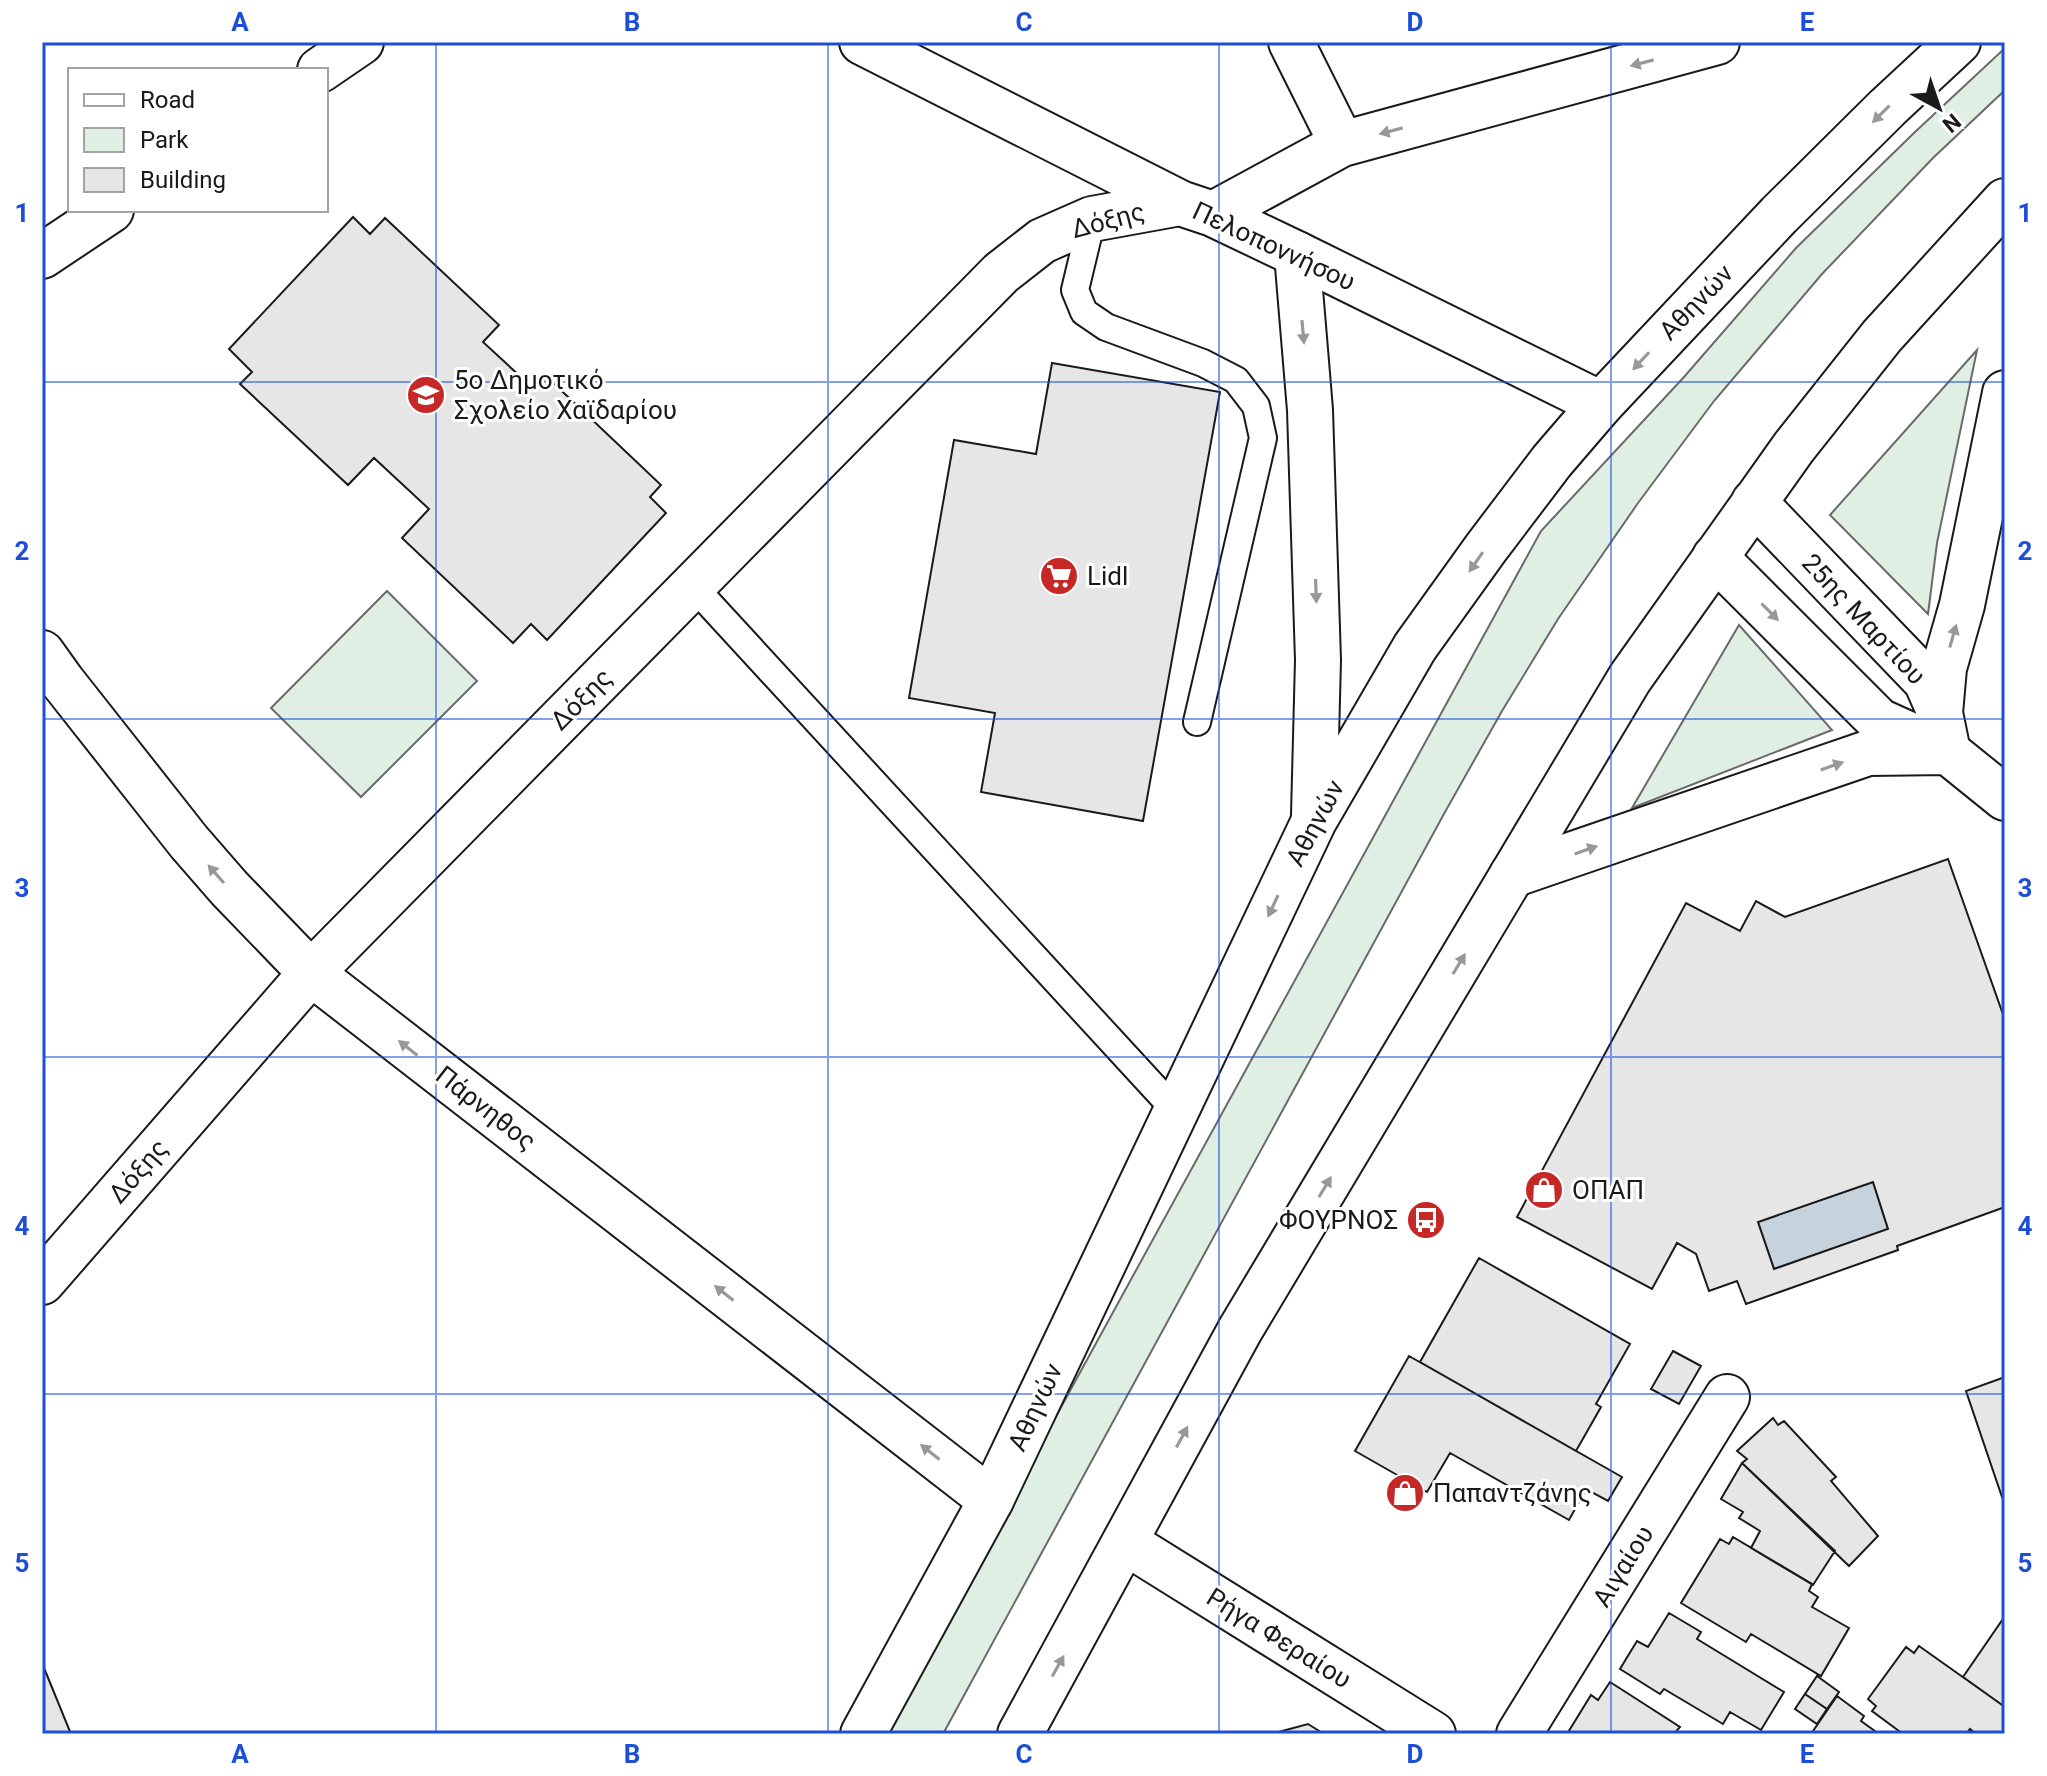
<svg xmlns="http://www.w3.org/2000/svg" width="2047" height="1776" font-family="Roboto,sans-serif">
	<rect width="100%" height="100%" fill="#fff"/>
	<path fill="#e0efe3" stroke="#6a6a6a" stroke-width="2" d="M2005,48v42l-72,68 -111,116 -108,127 -76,102 -80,116 -56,92 -57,101 -502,922h-61l659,-1203 143,-154 112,-129 119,-116z
		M1977,350l-40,193 -9,71 -98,-99z
		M387,591l90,90 -116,116 -90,-89z
		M1739,625l93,105 -200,78z"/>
	<path fill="#c6d2dc" stroke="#6a6a6a" stroke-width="2" d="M1873,1182l15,47 -114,40 -16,-47z"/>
	<path fill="#e6e6e6" stroke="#1a1a1a" stroke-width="2" fill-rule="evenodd" d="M353,217l17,17 15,-16 114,107 -16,17 52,48 12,-13 114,108 -11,12 16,16 -119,127 -16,-16 -18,19 -111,-105 27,-29 -55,-51 -26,27 -108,-101 12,-12 -23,-23z
		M1052,363l168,29 -77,429 -162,-29 14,-79 -86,-15 45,-258 82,14z
		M1948,859l57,161v187l-108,39 1,4 -152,54 -9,-23 -28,10 -13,-37 -19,-11 -25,46 -135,-72 169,-314 54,28 16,-30 29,16zM1873,1182l15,47 -114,40 -16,-47z
		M1479,1258l151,86 -34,60 5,3 -25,44 -156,-89z
		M1673,1351l28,15 -22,38 -28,-15z
		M1409,1356l213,121 -14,24 -22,-12 -17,31 -119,-67 -23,39 -72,-41z
		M2005,1377v119l-3,1 -36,-106z
		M1773,1418l5,7 6,-4 52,56 -5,4 47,55 -29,30 -107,-103 5,-4 -10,-8z
		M1742,1463l93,88 -22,34 -62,-37 9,-17 -21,-13 4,-6 -22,-13z
		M1733,1537l79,47 -3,7 9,6 -6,10 37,21 -28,48 -70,-42 -5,8 -65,-39 39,-64 9,5z
		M1669,1613l32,19 -4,7 87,53 -23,38 -31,-18 -7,12 -59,-35 -4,5 -40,-25 17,-28 11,6z
		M2005,1616v91l-42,-30z
		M1919,1646l86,61v27h-29l-6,-5 -4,5h-63l-31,-23 4,-5 -8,-7 38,-52 8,6z
		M42,1663l29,71h-29z
		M1817,1676l22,16 -12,17 -22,-15z
		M1610,1682l70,45 -6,7h-107l24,-39 7,5z
		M1805,1694l22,15 -10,15 -22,-15z
		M1837,1696l27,20 -3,5 18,13h-68z
		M1308,1724l16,10h-53z"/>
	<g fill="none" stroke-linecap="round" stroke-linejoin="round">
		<g stroke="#1a1a1a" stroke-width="30">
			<path id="service" d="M1092,219l-17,71 9,22 22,15 97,36 33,17 20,26 7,32 -66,284
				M692,585l484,526"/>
		</g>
		<g stroke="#1a1a1a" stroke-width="48">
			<path id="minor" d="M862,42l318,161 33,11 84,40 304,150
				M1291,42l51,102
				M320,70l41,-28
				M1213,214l129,-70 375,-102
				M42,256l69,-46
				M1715,557l164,164 69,31 -8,-39 -14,-32 -172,-179
				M42,653l20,28 127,161 40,46 82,85 680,527
				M1940,713l4,-45 18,-63 43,-212
				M1512,875l356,-122 80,-1 57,46
				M42,1282l269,-309 690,-700 41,-32 50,-22 88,-16
				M1125,1542l308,192
				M1519,1734l208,-337"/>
		</g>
		<g stroke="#1a1a1a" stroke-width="48">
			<path id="trunk" d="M1297,254l13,156 8,250 -4,155
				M863,1734l128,-234 323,-679 101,-174 71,-99 66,-87 49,-57 178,-189 109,-108 70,-65
				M1020,1734l220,-404 390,-652 164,-231 88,-111 123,-135"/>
		</g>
		<use href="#service" stroke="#fff" stroke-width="26"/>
		<use href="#minor" stroke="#fff" stroke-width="44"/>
		<use href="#trunk" stroke="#fff" stroke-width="44"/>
	</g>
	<defs><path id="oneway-solid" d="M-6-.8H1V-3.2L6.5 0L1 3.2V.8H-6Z" transform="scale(2)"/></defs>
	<g fill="#989898">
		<use href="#oneway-solid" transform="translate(1642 63) rotate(165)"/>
		<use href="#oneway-solid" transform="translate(1881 114) rotate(135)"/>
		<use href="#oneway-solid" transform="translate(1391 131) rotate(165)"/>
		<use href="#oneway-solid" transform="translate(1303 332) rotate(85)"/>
		<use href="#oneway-solid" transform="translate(1641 361) rotate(133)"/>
		<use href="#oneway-solid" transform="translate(1476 562) rotate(125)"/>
		<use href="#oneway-solid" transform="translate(1316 591) rotate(88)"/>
		<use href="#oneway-solid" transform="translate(1770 612) rotate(45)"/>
		<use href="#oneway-solid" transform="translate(1953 636) rotate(-74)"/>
		<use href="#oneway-solid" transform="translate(1832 766) rotate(-19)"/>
		<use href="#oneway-solid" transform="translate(1586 850) rotate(-19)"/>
		<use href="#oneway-solid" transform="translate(216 874) rotate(-131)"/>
		<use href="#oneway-solid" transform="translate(1273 906) rotate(115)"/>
		<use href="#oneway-solid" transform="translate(1459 964) rotate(-59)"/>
		<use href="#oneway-solid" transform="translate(408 1048) rotate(-142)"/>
		<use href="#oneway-solid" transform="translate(1325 1187) rotate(-59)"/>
		<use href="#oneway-solid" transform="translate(724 1293) rotate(-142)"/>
		<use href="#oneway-solid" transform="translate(1182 1437) rotate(-62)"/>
		<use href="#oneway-solid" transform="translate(930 1452) rotate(-142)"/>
		<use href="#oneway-solid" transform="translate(1058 1666) rotate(-61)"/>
	</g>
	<path fill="none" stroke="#1d4ed8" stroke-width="2" stroke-opacity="0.55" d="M436,42v1692M828,42v1692M1219,42v1692M1611,42v1692M42,382h1963M42,719h1963M42,1057h1963M42,1394h1963"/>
	<defs>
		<g id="school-disc" transform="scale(2)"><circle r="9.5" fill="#c62828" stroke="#fff"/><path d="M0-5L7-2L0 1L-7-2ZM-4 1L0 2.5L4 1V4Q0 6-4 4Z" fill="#fff"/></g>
		<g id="supermarket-disc" transform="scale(2)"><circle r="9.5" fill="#c62828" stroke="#fff"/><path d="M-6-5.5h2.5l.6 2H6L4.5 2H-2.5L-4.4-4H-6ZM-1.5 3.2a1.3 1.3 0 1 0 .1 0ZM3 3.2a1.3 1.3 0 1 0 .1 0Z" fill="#fff"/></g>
		<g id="shop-disc" transform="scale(2)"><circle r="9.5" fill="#c62828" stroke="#fff"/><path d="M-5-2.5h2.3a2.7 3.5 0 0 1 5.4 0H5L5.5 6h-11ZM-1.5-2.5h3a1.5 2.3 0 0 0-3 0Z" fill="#fff"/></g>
		<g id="bus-disc" transform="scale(2)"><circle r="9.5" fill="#c62828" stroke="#fff"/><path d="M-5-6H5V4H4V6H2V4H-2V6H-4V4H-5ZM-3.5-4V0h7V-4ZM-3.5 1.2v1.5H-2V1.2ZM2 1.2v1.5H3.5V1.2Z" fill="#fff"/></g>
	</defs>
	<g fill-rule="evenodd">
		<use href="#school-disc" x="426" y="395"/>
		<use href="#supermarket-disc" x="1059" y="576"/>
		<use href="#shop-disc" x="1544" y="1190"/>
		<use href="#bus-disc" x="1426" y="1220"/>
		<use href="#shop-disc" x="1405" y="1493"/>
	</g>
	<g text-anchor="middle" stroke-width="6" stroke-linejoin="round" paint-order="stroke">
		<g font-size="26" fill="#1a1a1a" stroke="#fff">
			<text transform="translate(1108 220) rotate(-15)" y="9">Δόξης</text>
			<text transform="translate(1274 246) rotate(25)" y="9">Πελοποννήσου</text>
			<text transform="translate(1696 302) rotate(-46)" y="9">Αθηνών</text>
			<text transform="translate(1864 619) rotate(47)" y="9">25ης Μαρτίου</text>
			<text transform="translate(581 699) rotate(-45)" y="9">Δόξης</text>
			<text transform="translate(1315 823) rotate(-62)" y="9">Αθηνών</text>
			<text transform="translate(486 1108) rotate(38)" y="9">Πάρνηθος</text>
			<text transform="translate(138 1171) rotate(-49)" y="9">Δόξης</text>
			<text transform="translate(1035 1407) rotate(-65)" y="9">Αθηνών</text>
			<text transform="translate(1623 1566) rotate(-58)" y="9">Αιγαίου</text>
			<text transform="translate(1279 1638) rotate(32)" y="9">Ρήγα Φεραίου</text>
		</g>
		<g font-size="26" fill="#1a1a1a" stroke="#fff" text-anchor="start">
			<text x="454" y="389">5ο Δημοτικό<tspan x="454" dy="30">Σχολείο Χαϊδαρίου</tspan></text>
			<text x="1087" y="585">Lidl</text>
			<text x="1572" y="1199">ΟΠΑΠ</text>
			<text x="1398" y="1229" text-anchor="end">ΦΟΥΡΝΟΣ</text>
			<text x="1433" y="1502">Παπαντζάνης</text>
		</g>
	</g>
	<rect width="2047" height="1776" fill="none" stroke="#ffffff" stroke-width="88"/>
	<rect x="68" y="68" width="260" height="144" fill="#ffffff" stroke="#a3a3a3" stroke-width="2"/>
	<rect x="84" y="94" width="40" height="12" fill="#ffffff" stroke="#a3a3a3" stroke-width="2"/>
	<text x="140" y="108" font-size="24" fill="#1a1a1a">Road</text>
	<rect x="84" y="128" width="40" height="24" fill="#e0efe3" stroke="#a3a3a3" stroke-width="2"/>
	<text x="140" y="148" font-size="24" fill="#1a1a1a">Park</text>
	<rect x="84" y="168" width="40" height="24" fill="#e6e6e6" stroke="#a3a3a3" stroke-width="2"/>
	<text x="140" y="188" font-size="24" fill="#1a1a1a">Building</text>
	<g transform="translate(1939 108) rotate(140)" stroke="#ffffff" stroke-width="6" paint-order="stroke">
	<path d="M0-6L14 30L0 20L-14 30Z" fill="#1a1a1a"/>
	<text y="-12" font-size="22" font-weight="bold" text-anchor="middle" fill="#1a1a1a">N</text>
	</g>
	<rect x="44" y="44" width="1959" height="1688" fill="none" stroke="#1d4ed8" stroke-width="3"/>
	<g font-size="26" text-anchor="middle" font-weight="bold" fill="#1d4ed8">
		<text x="240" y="31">A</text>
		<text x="632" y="31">B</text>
		<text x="1024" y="31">C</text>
		<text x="1415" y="31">D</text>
		<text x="1807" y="31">E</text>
		<text x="22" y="222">1</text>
		<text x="2025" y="222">1</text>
		<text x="22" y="560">2</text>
		<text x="2025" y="560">2</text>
		<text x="22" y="897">3</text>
		<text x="2025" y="897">3</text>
		<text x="22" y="1235">4</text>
		<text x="2025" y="1235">4</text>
		<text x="22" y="1572">5</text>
		<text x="2025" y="1572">5</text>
		<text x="240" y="1763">A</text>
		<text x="632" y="1763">B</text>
		<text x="1024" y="1763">C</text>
		<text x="1415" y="1763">D</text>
		<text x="1807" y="1763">E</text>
	</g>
</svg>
